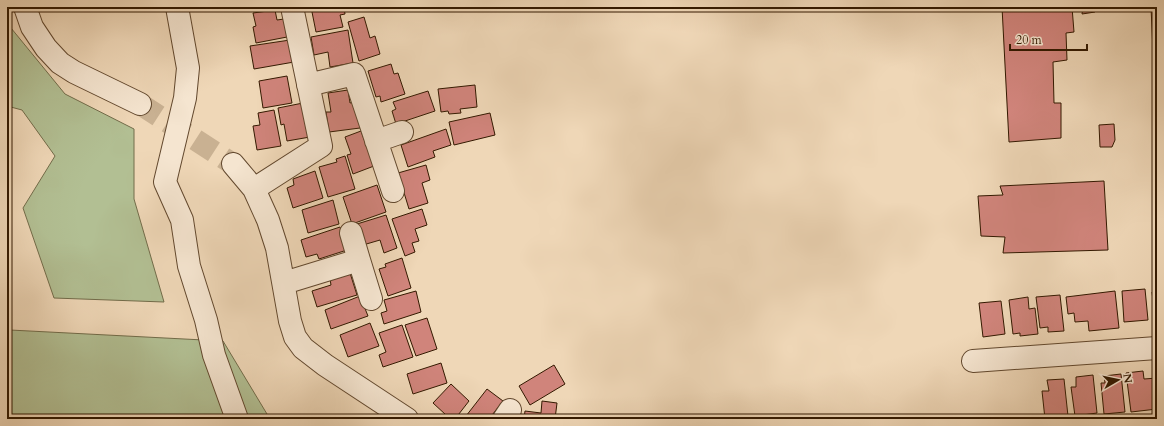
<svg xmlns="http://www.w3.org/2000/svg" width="1164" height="426" font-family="Cardo,serif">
	<rect width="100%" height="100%" fill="#efd7b7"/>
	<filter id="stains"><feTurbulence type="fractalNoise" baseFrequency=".005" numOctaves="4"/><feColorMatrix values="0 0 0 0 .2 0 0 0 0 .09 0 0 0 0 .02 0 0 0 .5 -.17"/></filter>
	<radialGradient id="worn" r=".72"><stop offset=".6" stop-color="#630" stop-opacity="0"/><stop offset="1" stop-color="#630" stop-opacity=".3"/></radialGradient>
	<path fill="#b2bf93" stroke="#726c4a" d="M7,27l4,1 54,66 69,35v70l30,103 -110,-4 -31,-90 32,-52 -33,-46 -15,-4z
		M10,330l213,11 47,78h-263v-86z"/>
	<path fill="#d0847b" stroke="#331900" d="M311,7h33l1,7 -5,1 3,12 -27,5z
		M1002,7h70l2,25 -8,1 1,27 -14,2 1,41h7v35l-52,4z
		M1083,7h11l1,5 -13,2z
		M1151,7h6v130z
		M275,10l2,10 7,-1 3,18 -31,6 -3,-16 3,-1 -3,-13z
		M364,17l6,21 5,-2 5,18 -21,7 -11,-39z
		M348,30l5,33 -23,4 -2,-15 -14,3 -3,-18z
		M290,40l4,22 -40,7 -4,-23z
		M391,64l3,10 4,-1 7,21 -24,8 -1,-6 -4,1 -8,-26z
		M287,76l5,27 -29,5 -4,-27z
		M475,85l2,22 -17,2 1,4 -12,1 -1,-3 -7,1 -3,-23z
		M348,90l2,13 4,-1 2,11h2l2,15 -31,4 -3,-20h5l-3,-19z
		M428,91l7,20 -39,13 -4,-13 4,-2 -3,-7z
		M303,103l7,34 -23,4 -3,-17 -3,1 -3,-17z
		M274,110l7,36 -24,4 -4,-24 7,-1 -2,-12z
		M490,113l5,22 -41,10 -5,-23z
		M1114,124l1,16 -3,7h-12l-1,-22z
		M446,129l5,16 -18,6 2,6 -27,10 -7,-22z
		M361,131l13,35 -21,8 -6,-19 4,-1 -6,-17z
		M345,156l10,33 -27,8 -9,-30 18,-5 -1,-3z
		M426,165l4,15 -8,3 6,20 -19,6 -11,-36z
		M315,171l8,27 -30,10 -6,-20 7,-3 -1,-6z
		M1104,181l4,69 -105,3 2,-16 -24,-1 -3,-40 25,-1 -3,-9z
		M377,185l9,27 -34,12 -9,-27z
		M333,200l6,24 -31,9 -6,-23z
		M422,209l5,16 -12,4 4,12 -7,2 3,9 -10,4 -13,-37z
		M386,215l11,33 -13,5 -4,-13 -17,5 -6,-21z
		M340,227l7,23 -28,9 -2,-5 -11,3 -5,-17z
		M402,258l9,30 -23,8 -9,-27 7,-2 -1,-3z
		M350,273l7,22 -40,12 -5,-16 19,-6 -1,-6z
		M1145,289l3,31 -24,2 -2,-31z
		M416,291l5,21 -37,12 -3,-11 6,-2 -3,-11z
		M1115,291l4,37 -30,3 -1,-10 -13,1 -1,-9 -6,1 -2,-17z
		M1157,291v27h-2l-3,-26z
		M1060,295l4,36 -16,1v-5l-8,1 -4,-31z
		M360,296l8,20 -37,13 -6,-19z
		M1028,297l1,12 6,-1 3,26 -18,2v-3l-7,1 -4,-34z
		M1001,301l4,33 -22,3 -4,-34z
		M427,318l10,31 -21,7 -11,-31z
		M370,323l9,23 -31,11 -8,-22z
		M402,325l11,32 -30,10 -4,-12 7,-3 -7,-19z
		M441,363l6,20 -34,11 -6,-20z
		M554,365l11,19 -35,21 -11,-19z
		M1143,371l1,8 13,-1v31l-26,3 -5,-39z
		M1121,374l4,38 -21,2 -3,-31h4l-1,-7z
		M1093,375l4,38 -22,3 -4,-29h5v-10z
		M1064,379l4,37 -23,3 -3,-28h7l-2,-11z
		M451,384l18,17 -14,18h-12l3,-4 -13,-12z
		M487,389l16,12 -14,18h-20l-3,-3z
		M542,401l15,2 -2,16h-31l1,-8 16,2z"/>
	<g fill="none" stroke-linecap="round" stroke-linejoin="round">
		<path stroke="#c9b192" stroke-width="22" stroke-dasharray="22 11" stroke-linecap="butt" d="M140,104l93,60"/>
		<g stroke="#62482e" stroke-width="24">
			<path id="minor" d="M25,7l7,20 14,21 14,15 14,9 66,32
				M177,7l11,61 -3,30 -20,84 17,38 7,46 17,54 8,35 23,64
				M308,85l46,-11 39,117
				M376,141l26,-9
				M233,164l21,25 14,31 9,28 13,73 5,16 8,11 22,17 82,54
				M254,189l67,-43 -29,-139
				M351,233l8,27
				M284,283l75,-23 12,39
				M973,361l184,-13
				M504,419l6,-9"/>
		</g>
		<use href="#minor" stroke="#f5e5d0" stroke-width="22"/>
	</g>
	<rect width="1164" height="426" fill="none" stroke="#efd7b7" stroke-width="24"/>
	<rect x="8" y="8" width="1148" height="410" fill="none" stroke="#331900" stroke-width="2"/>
	<rect x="12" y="12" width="1140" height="402" fill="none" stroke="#331900"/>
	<g transform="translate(1118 380) rotate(81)" stroke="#f5e5d0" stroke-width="3" paint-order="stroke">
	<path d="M0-3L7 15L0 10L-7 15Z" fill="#331900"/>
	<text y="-6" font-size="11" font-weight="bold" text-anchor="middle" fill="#331900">N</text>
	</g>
	<path d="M1010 44v6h77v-6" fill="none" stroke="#331900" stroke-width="2"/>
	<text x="1016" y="44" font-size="12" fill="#331900" stroke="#f5e5d0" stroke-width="3" paint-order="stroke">20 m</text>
	<rect width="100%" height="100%" filter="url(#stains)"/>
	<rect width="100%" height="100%" fill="url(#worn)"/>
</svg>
